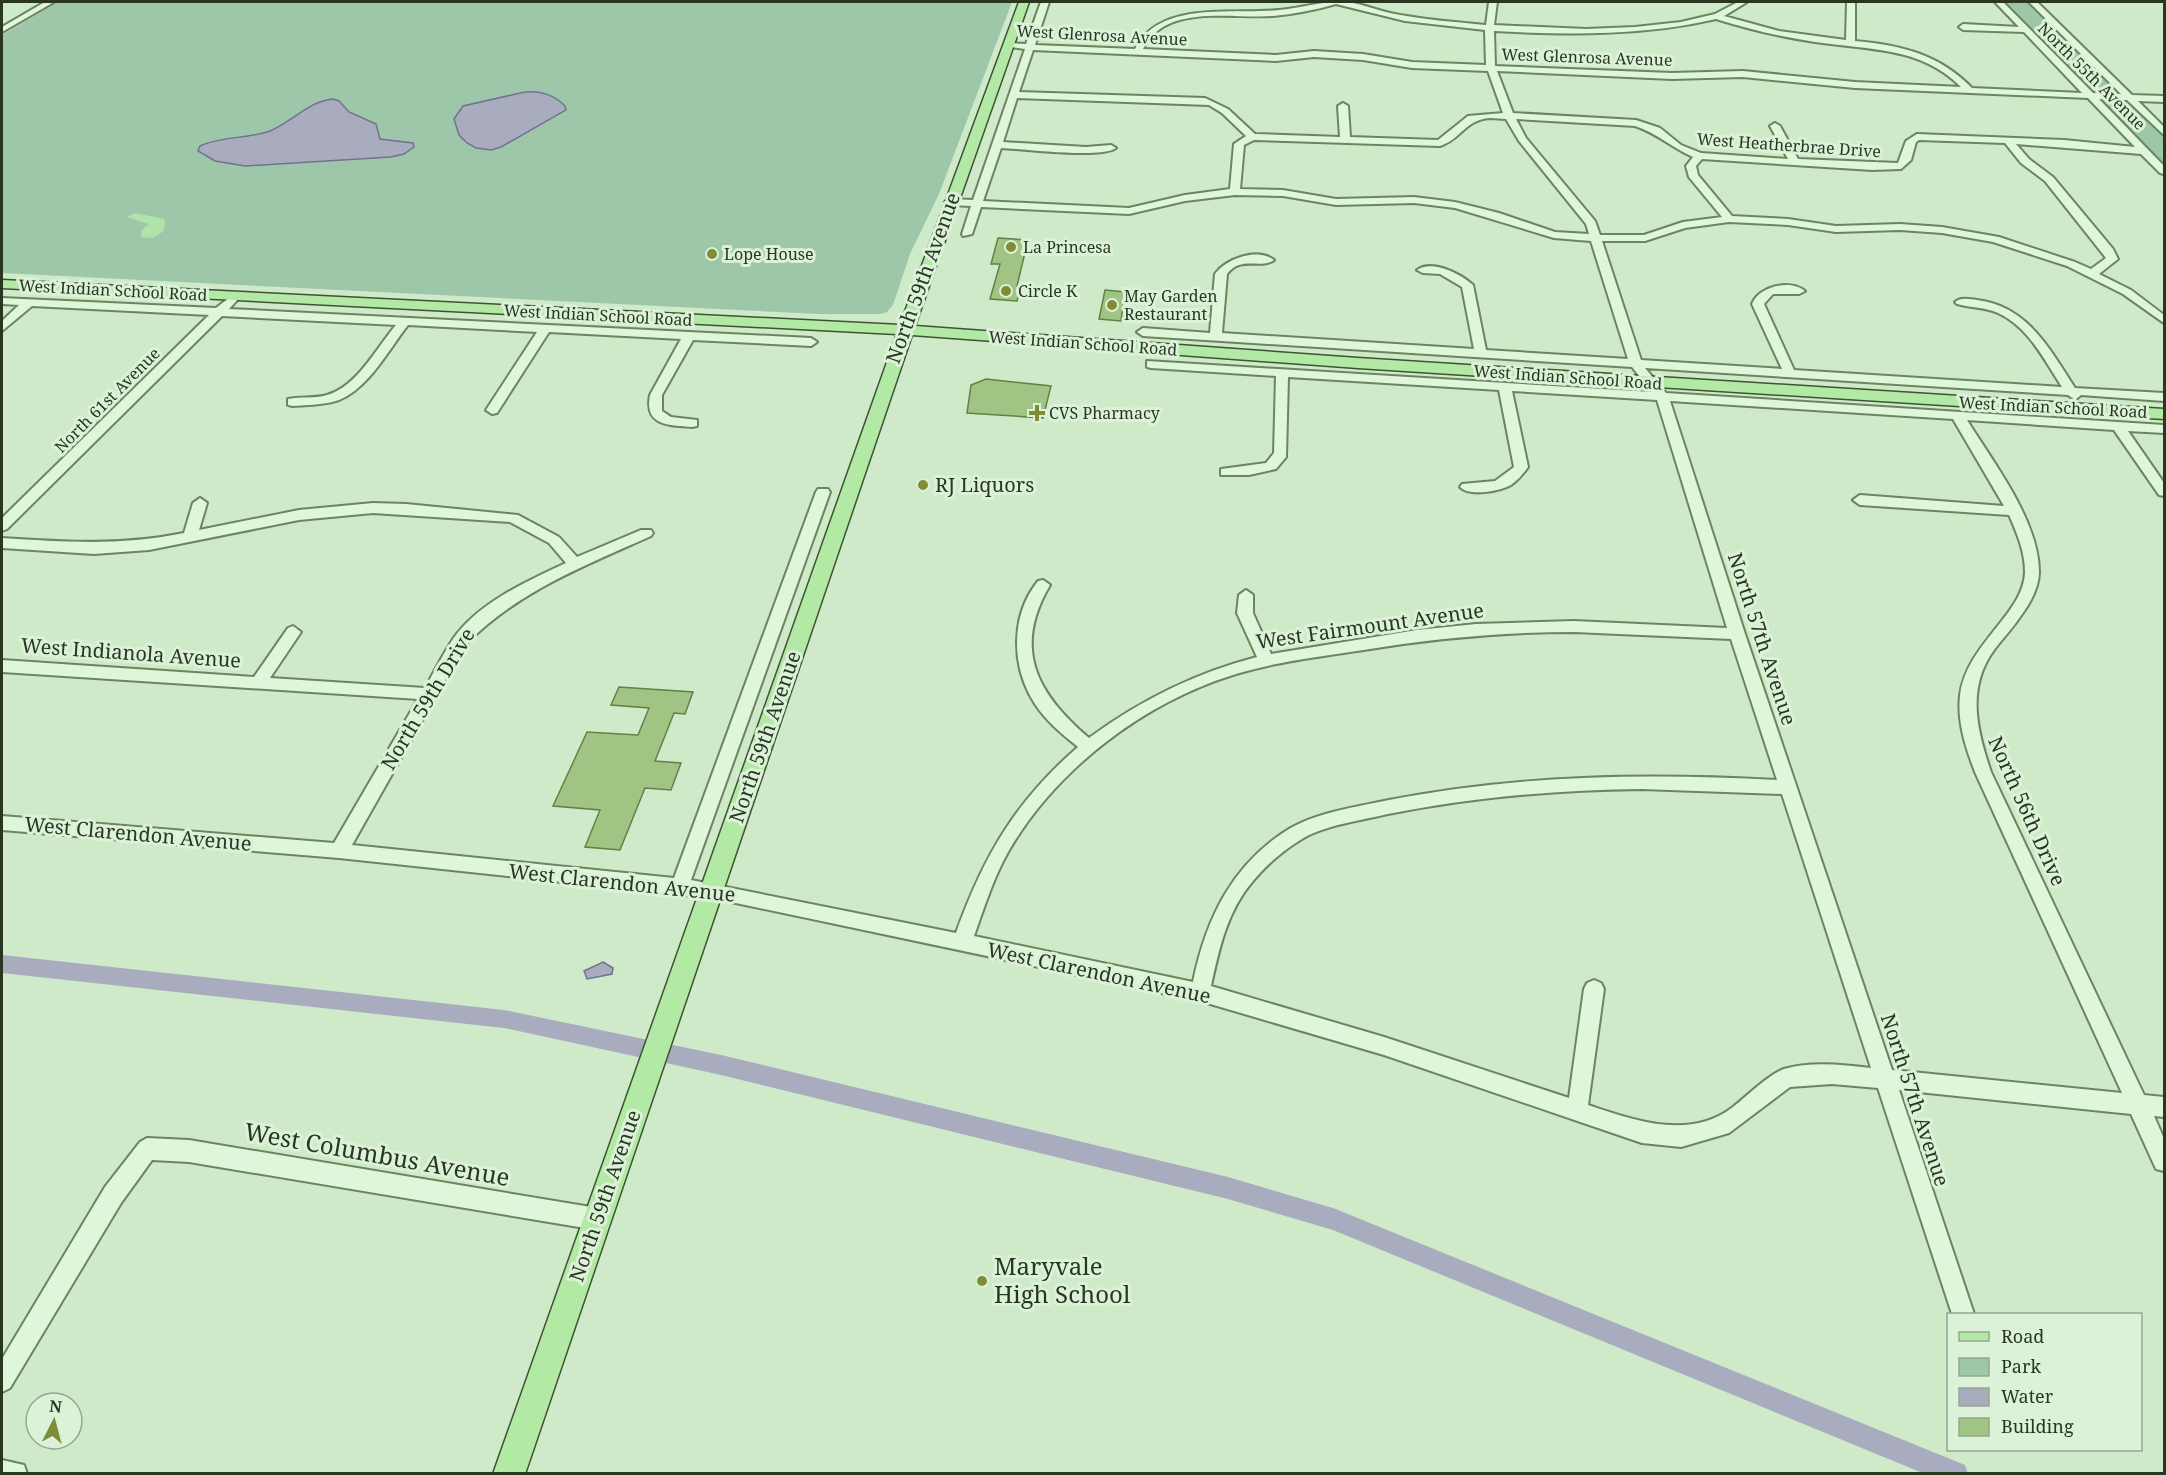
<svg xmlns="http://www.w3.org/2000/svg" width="2166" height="1475" font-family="'Noto Serif',serif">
	<rect width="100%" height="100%" fill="#ceeac9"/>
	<path fill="#9ec7a9" d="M58,2h954l-73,192 -29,60 -17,51 -6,7 -7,2h-62l-816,-41v-238z
		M2004,2h24l136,135v29z"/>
	<path fill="#b0e3a9" d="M135,213l30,6 -1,12 -12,7 -11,-1 1,-7 7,-6 -22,-7z"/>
	<path fill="#a9acbf" stroke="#70738d" stroke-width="1.5" d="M525,92c16,-1 28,2 40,14l1,4 -65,37 -10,3 -15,-2 -9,-5 -8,-8 -5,-16 9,-13z
		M333,99l6,2 10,11 27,12 4,15 33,4 1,4 -10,7 -13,3 -146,9 -30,-5 -17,-10 2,-5c21,-10 48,-7 70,-15 22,-9 39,-30 63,-32z
		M603,962l10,6 -1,6 -25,5 -3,-8z"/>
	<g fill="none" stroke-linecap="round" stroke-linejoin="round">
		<path fill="#a9acbf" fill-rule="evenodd" d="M2,955l502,55 217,45 507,122 105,31 632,257 3,9h-43l-592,-244 -105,-31 -507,-124 -217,-47 -502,-55z"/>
	</g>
	<path fill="#a0c483" stroke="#628148" stroke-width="1.5" d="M998,238l30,2 -11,46h4l-4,15 -27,-2 10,-35h-9z
		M1105,290l20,2 -4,29 -22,-2z
		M986,379l65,7 -8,32 -76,-5 4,-28z
		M619,687l74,5 -8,22 -11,-1 -19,48 26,2 -10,27 -26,-2 -25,62 -35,-3 15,-37 -47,-4 34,-74 51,3 11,-27 -38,-3z"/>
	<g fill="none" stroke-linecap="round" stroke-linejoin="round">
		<g stroke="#6b855f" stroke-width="4">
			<path id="minor" d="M45,2h9l-52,30v-5z
				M1041,2h8l-14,43 100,4c25,-49 97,-34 144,-39 22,-2 46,-10 68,-8 16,2 32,9 48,12 30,6 61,8 91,11l3,-23h8l-3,23 92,4 49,-2 46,-5 34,-8 23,-12h9l-23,14 55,15 67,9 1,-38h8v39c45,4 84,13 117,47l110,5 -58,-61 -61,-2 -4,-3 4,-3 56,3 -24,-25h8l90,91 28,1 -92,-92h8l95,93 32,1v6l-26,-1 26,26v8l-37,-35 -28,-1 65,67v8l-4,-1 -19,-19 -125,-10 13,15 24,18 60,72 5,10 -19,15 32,16 33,25v8l-41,-29 -56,-28 -74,-24 -51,-9 -42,-3 -64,2 -48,-7 -59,-3 -44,6 -40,13h-43l39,119 141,9 -30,-65c7,-18 38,-25 53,-13l-6,3h-26l-9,10 30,66 268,17c-18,-27 -33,-60 -64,-74 -13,-6 -27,-5 -41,-9l-2,-2c6,-5 14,-3 22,-2 51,6 73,50 98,88l89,5v8l-83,-6 -6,5 -7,-5 -423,-27 21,25 498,32v8l-36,-2 36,52v13l-5,-1 -45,-65 -147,-10c26,42 72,101 72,152 0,16 -10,33 -19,45 -8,12 -18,22 -26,33 -28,38 -17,81 -3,122l153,323 20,2v20l-10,-1 10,23v32l-8,-2 -25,-55 -232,-24 75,224h-22l-74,-226 -46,-4 -42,3 -61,46 -48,14 -39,-4 -258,-88 -184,-54 -488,-103 -373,-40 -337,-28v-14l332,27 84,-144 -416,-27v-12l252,17 34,-49 5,-2 8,6 -31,46 155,10c9,-16 18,-34 28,-49 25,-36 74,-58 113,-76l-17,-20 -39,-21 -137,-9 -74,7 -150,30 -55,4 -92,-6v-10c65,4 118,8 182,-5l9,-30 7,-5 7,5 -8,27 100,-20 74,-7 33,1 112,11 41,22 18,20 64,-27h10l2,3 -2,3c-67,30 -133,55 -186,109l-113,200 322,33 142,-386 2,-3h10l2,3 -139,388 265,53c28,-78 60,-132 122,-186 -16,-13 -32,-26 -43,-43 -24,-37 -25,-88 3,-123l5,-1 7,5c-38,64 -13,109 39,153 52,-38 106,-65 168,-81l-20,-44 2,-18 7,-5 7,5v18l18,41 146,-24 59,-6 98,-3 153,7 -70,-228 -145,-9 16,76c-5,7 -10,13 -17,18 -11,6 -41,12 -51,2l2,-3 33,-3 19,-14 -15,-77 -211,-13 -2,80 -10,12 -27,6h-28v-6l45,-6 8,-10 2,-77 -125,-8 -4,-1v-6l505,31 -20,-25 -489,-31 -6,-4 6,-4 67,5 5,-59c11,-15 42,-27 59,-14 -14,10 -32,-5 -47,14l-5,59 252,16 -12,-62 -22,-13 -17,-1 -6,-3c15,-11 44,4 56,15l13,65 142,9 -37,-118 -37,-3 -99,-30 -41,-5 -78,2 -53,-9 -48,-1 -50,6 -56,13 -148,-7 -9,27 -9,2 -1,-2 9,-28 -21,-1 -5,-3 5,-3 23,1 52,-151 -21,-3 4,-3 18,1zM1336,4l69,17 80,9 1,35 -74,-3 -49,-8 -49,-3 -38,4 -133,-6c22,-46 88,-30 130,-33 21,-2 42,-6 63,-12zM1716,19c32,10 65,18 99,23 53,8 105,4 146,45l-106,-5 -112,-11 -71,2 -177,-7 -1,-35c75,4 149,5 222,-12zM1033,50l243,11 38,-4 49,3 49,8 76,3 15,42 -35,3 -30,24 -88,-3 -2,-31 -5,-3 -5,3 2,31 -85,-3 -27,-25 -23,-11 -186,-6zM1497,71l175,8 71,-2 112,11 233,10 47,49 -71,-7 -147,-6 -11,7 -8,22 -100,-4 -18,-33 -5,-3 -5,3 18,33 -87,-6 -20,-8 -21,-17 -24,-8 -123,-7zM1017,98l192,7 13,8 24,23 -12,8 -4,45 -45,6 -56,13 -146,-7 18,-53c22,1 100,11 115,0l-5,-3 -25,2 -83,-5zM1490,118l16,1 13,22 67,83 3,10 -34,-2 -56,-19 -44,-11 -41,-5 -78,2 -53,-9 -43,-1 4,-44 10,-5 186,6c22,-7 24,-26 50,-28zM1516,119l119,7c22,7 37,22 58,31l-7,9 3,11 33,40 -39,5 -39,13h-44l-5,-14 -69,-83zM1919,140l86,3 16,20 24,18 61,77 -15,11 -16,-7 -76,-25 -57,-10 -42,-3 -64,2 -48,-7 -56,-3 -34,-41 -2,-9 6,-7 170,11 29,-1 10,-9 5,-18zM1670,401l283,18 51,87 -144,-11 -7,5 7,5 149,10c8,18 16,37 16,57 -1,42 -59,72 -65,124 -3,26 6,52 15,76l147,321 -230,-23 -147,-436zM1574,632l157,7 46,141c-131,-7 -259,-5 -388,20 -33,7 -71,12 -100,29 -57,35 -83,90 -96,153l-219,-46c10,-28 19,-57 34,-84 48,-83 136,-150 228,-178 40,-12 80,-17 121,-23 72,-12 143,-19 217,-19zM1642,789l140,5 89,274c-27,-3 -60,-7 -87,1 -15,5 -38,28 -51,38 -44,34 -99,13 -145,-2l16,-116 -3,-6 -7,-3 -7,3 -3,6 -15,109 -185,-61 -173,-51c8,-37 16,-75 42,-105 14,-17 35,-35 56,-46 24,-11 53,-15 79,-21 85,-17 168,-24 254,-25z
				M235,293l6,3 -12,13 582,29 6,4 -6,4 -118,-6 -31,55v16l9,6 26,3v6l-5,1c-24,-2 -48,-1 -42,-32l31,-56 -132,-7 -52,81 -5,1 -6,-4 51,-78 -129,-7c-19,24 -39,63 -69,75 -15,5 -31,5 -46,6l-5,-1v-6c13,-3 26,0 39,-4 30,-8 50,-48 69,-70l-174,-9 -215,213 -5,2v-13l207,-203 -177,-9 -30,25v-10l17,-16 -17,-1v-6l214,10z
				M147,1138l42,2 408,68 8,3 3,8 -3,8 -8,3 -408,-68 -37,-2 -31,43 -111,185 -8,4v-33l103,-172 35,-45z
				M2,1460l22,5 3,9h-25z"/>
		</g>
		<g stroke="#3f5333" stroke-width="3">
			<path id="major" d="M1019,2h10l-114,324 443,32 806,51v10l-806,-51 -446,-33 -387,1139h-32l404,-1140 -895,-46v-8l898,45z"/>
		</g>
		<use href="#minor" fill="#dff6db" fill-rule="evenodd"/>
		<use href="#major" fill="#b1e9a5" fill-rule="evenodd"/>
	</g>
	<g fill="#818d36" stroke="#dcf2d8" stroke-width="2">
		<circle cx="1011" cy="247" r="6"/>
		<circle cx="712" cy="254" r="6"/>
		<circle cx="1006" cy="291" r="6"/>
		<circle cx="1112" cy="305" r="6"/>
		<path d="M1034 404h6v6h6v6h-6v6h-6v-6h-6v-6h6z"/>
		<circle cx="923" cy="485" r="6"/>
		<circle cx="982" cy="1281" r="6"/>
	</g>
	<g text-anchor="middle" stroke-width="6" stroke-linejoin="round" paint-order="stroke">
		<g font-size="16" fill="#293721" stroke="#dcf2d8">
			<text transform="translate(1102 35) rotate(3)" y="6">West Glenrosa Avenue</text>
			<text transform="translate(1587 57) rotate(2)" y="6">West Glenrosa Avenue</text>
			<text transform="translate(2092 76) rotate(45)" y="6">North 55th Avenue</text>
			<text transform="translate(1789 145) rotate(4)" y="6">West Heatherbrae Drive</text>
			<text transform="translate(113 290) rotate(3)" y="6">West Indian School Road</text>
			<text transform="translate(598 315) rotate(3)" y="6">West Indian School Road</text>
			<text transform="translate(1083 343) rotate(4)" y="6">West Indian School Road</text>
			<text transform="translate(1568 377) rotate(4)" y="6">West Indian School Road</text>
			<text transform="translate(107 400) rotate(-45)" y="6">North 61st Avenue</text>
			<text transform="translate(2053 407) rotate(3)" y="6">West Indian School Road</text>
		</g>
		<g font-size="16" fill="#293721" stroke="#dcf2d8" text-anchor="start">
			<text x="1023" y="253">La Princesa</text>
			<text x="724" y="260">Lope House</text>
			<text x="1018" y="297">Circle K</text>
			<text x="1124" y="302">May Garden<tspan x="1124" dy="18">Restaurant</tspan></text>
			<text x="1049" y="419">CVS Pharmacy</text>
		</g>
		<g font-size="20" fill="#293721" stroke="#dcf2d8">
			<text transform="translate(923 278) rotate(-70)" y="7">North 59th Avenue</text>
			<text transform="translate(1370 626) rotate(-8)" y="7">West Fairmount Avenue</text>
			<text transform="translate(1762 639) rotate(72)" y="7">North 57th Avenue</text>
			<text transform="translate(131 653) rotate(4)" y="7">West Indianola Avenue</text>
			<text transform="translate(428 699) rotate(-59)" y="7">North 59th Drive</text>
			<text transform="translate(765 737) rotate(-71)" y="7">North 59th Avenue</text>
			<text transform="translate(2027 811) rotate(66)" y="7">North 56th Drive</text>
			<text transform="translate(138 834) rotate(5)" y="7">West Clarendon Avenue</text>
			<text transform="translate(622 883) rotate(6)" y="7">West Clarendon Avenue</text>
			<text transform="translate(1099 973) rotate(12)" y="7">West Clarendon Avenue</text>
			<text transform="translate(1915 1100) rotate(72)" y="7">North 57th Avenue</text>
			<text transform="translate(605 1196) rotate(-71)" y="7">North 59th Avenue</text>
		</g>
		<g font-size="20" fill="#293721" stroke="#dcf2d8" text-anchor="start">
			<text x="935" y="492">RJ Liquors</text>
		</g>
		<g font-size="24" fill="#293721" stroke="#dcf2d8">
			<text transform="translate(377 1155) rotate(10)" y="8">West Columbus Avenue</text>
		</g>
		<g font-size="24" fill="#293721" stroke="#dcf2d8" text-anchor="start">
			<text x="994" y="1275">Maryvale<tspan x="994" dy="28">High School</tspan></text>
		</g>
	</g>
	<rect width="2166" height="1475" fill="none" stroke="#293721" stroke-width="6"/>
	<rect x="1947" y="1313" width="195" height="138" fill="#dcf2d8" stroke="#94a78f" stroke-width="1.5"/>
	<rect x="1959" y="1332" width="30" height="9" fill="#b1e9a5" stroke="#94a78f" stroke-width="1.5"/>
	<text x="2001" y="1343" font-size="18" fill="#293721">Road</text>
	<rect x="1959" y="1358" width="30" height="18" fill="#9ec7a9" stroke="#94a78f" stroke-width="1.5"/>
	<text x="2001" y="1373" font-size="18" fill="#293721">Park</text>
	<rect x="1959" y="1388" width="30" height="18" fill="#a9acbf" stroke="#94a78f" stroke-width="1.5"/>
	<text x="2001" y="1403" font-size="18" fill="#293721">Water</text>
	<rect x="1959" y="1418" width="30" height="18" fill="#a0c483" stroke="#94a78f" stroke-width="1.5"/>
	<text x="2001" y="1433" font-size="18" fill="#293721">Building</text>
	<g transform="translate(54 1421) rotate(6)"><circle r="28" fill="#dcf2d8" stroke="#94a78f" stroke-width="1.5"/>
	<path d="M0-4.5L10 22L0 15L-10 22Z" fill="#818d36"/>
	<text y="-9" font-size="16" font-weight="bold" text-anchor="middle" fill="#293721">N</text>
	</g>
</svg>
